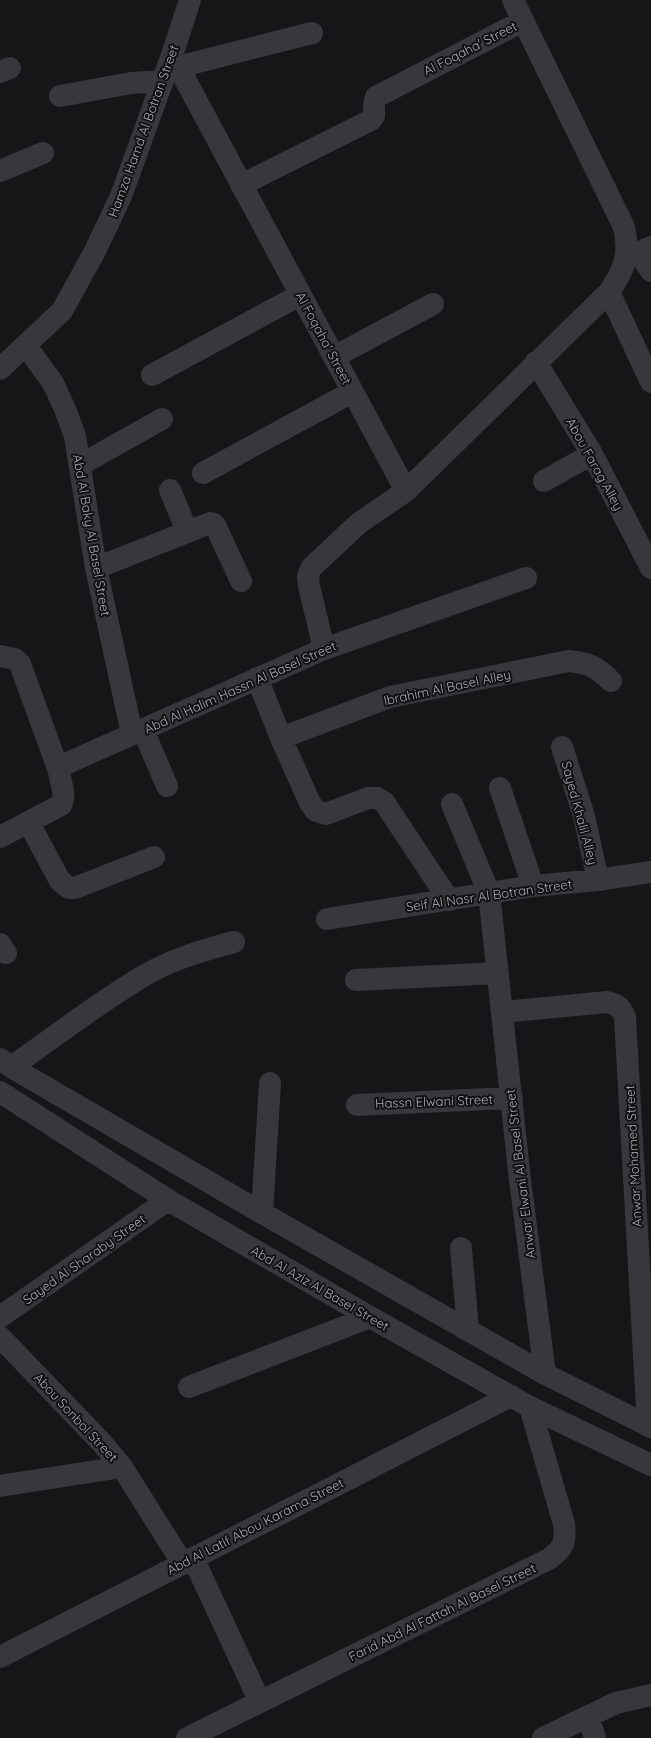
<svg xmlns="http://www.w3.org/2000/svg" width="651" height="1738" font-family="Quicksand,sans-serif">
	<rect width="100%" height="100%" fill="#151617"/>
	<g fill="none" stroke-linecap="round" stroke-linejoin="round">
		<path stroke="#37383c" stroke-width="22" d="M172,55l234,436
			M178,67l134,-34
			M0,72l10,-4
			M60,96l71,-13 32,-2
			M0,171l43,-18
			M241,185l130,-65 3,-4v-11l2,-8 147,-76
			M639,253l12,18
			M626,258l25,-11
			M609,292l42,90
			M26,346l27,37 12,26 10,27 21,132 36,166
			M334,357l99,-53
			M536,362l56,92 59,114
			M0,369l62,-58 33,-60 26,-55 51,-141 18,-55
			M152,375l148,-80
			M80,465l82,-46
			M203,473l149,-81
			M544,481l48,-27
			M170,490l17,41
			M96,568l114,-45 4,1 2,3 25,54
			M324,649l-15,-63 -1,-9 3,-9 48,-45 47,-32 203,-199c16,-23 21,-38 15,-65l-111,-227
			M0,656l15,3 5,5 39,107
			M257,678l24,60 29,65 6,8 10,3 42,-16h9l7,4 65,98
			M143,730l24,56
			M281,738l109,-41 179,-36c20,2 28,6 42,20
			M562,747l22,69 14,64
			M500,788l33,98
			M452,804l37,89 31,287 25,194
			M29,823l31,58 9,7h6l79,-31
			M0,837l61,-32c6,-12 -1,-22 -2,-34l4,-6 261,-116 202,-71
			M327,919l206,-33 65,-6 53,-8
			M0,944l6,9
			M356,980l142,-7
			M502,1012l105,-10c10,2 14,5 18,15l23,409
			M0,1059l11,8 251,146 283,161 106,53
			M11,1067c42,-29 83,-61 126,-87 29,-19 63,-29 97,-38
			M0,1092l168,108 202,117 160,90 121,58
			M357,1105l155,-7
			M262,1213l8,-130
			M461,1248l7,82
			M0,1317l168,-117
			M0,1337l102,106 20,24 61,97
			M189,1387l181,-70
			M0,1486l122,-19
			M193,1558l67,144
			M0,1657l511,-261
			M588,1716l7,22
			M187,1738l362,-179c15,-11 17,-17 15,-35l-34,-117
			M543,1738l73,-35 35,-8"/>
	</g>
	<g text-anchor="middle" stroke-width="4" stroke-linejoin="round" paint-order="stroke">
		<g font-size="13" fill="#a8adb7" stroke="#111112">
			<text transform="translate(470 48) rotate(-27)" y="5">Al Foqaha' Street</text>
			<text transform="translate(143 131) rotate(-70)" y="5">Hamza Hamd Al Botran Street</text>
			<text transform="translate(324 338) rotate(62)" y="5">Al Foqaha' Street</text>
			<text transform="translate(595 464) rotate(61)" y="5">Abou Farag Alley</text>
			<text transform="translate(92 535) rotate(80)" y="5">Abd Al Baky Al Basel Street</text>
			<text transform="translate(240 687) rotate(-24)" y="5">Abd Al Halim Hassn Al Basel Street</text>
			<text transform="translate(447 687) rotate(-12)" y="5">Ibrahim Al Basel Alley</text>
			<text transform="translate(580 813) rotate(75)" y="5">Sayed Khalil Alley</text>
			<text transform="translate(489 895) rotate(-8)" y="5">Seif Al Nasr Al Botran Street</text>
			<text transform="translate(434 1101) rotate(-2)" y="5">Hassn Elwani Street</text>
			<text transform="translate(633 1156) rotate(-93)" y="5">Anwar Mohamed Street</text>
			<text transform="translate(520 1174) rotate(-97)" y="5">Anwar Elwani Al Basel Street</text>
			<text transform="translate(84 1259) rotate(-35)" y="5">Sayed Al Sharaby Street</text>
			<text transform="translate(320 1288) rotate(30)" y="5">Abd Al Aziz Al Basel Street</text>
			<text transform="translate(76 1417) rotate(47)" y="5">Abou Sonbol Street</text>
			<text transform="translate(255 1526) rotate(-27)" y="5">Abd Al Latif Abou Karama Street</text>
			<text transform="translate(442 1612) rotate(-26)" y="5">Farid Abd Al Fattah Al Basel Street</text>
		</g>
	</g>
</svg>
